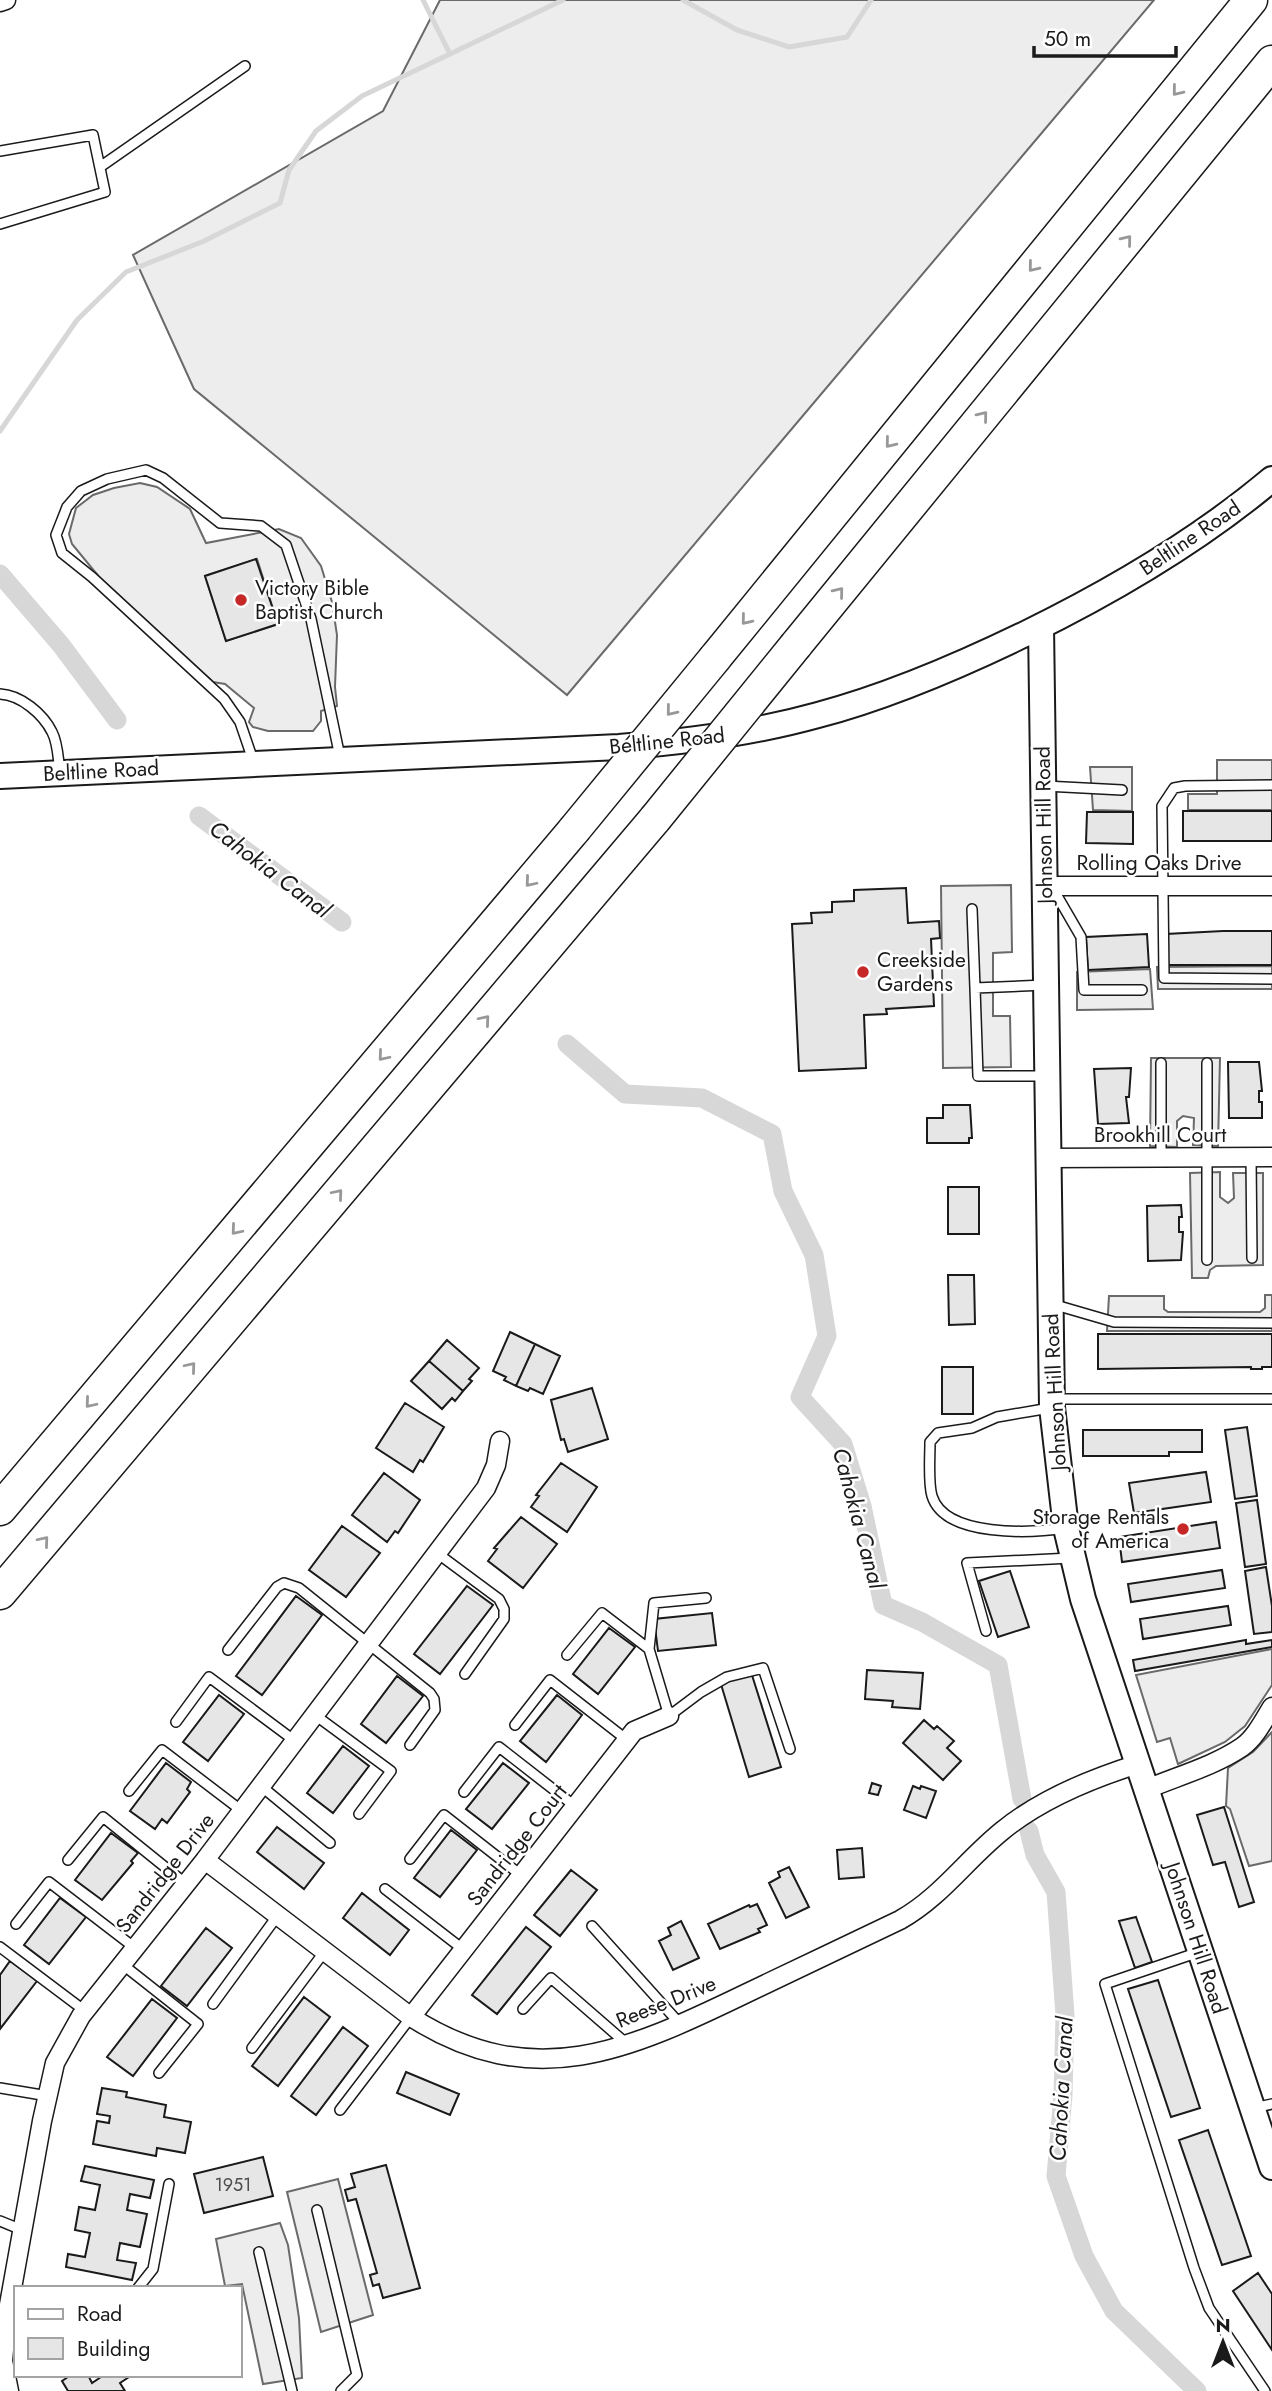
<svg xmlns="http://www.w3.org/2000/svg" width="1272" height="2391" font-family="Jost,sans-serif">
	<rect width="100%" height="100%" fill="#fff"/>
	<path fill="#ededed" stroke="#6a6a6a" stroke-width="2" fill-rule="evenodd" d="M440,0h714l-587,695 -373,-306 -61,-134 250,-144z
		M140,483l17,4 33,22 16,34 73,-14 22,9 20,28 11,36 5,33 -2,52 2,19 -16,5v10l-8,10h-45l-15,-4 -4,-5 5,-14 -29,-24 -12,-2 -113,-104 -28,-34 -3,-10 7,-26 17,-13 21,-7zM257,559l21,65 -52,17 -21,-65z
		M1217,760h55v50h-84v-16h29z
		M1090,767h42v44l-39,-1z
		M1011,885l1,67 -19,1v63h17l1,51 -68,1 -2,-182z
		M1272,966v23h-114l-1,-22z
		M1150,969l3,40 -76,1v-38z
		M1151,1058h69l-2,88 -25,-1 1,-27 -11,-2 -6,5v26l-27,-1z
		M1220,1172v25l8,6 6,-5 -1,-25h30v92l-47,1 -6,4 -2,8h-16l-2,-105z
		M1265,1295h7v36h-165l2,-35h55v13l4,3h92l5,-4z
		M1272,1649v36l-27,41 -20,16 -47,22 -8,-26 -13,4 -21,-67z
		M1272,1732v129l-23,5 -19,-57 -4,-3 2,-38 25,-16z
		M338,2179l35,136 -52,17 -34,-140z
		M280,2223l8,22 11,73 3,60 -39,6 -21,-100 -17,2 -9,-47z"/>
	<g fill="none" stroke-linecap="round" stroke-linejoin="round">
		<path stroke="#d7d7d7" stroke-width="5" d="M423,0l27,54
			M683,0l54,30 52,17 58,-10 24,-37
			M0,431l77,-111 49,-48 78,-31 76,-38 9,-33 27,-39 46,-35 201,-96"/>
		<path stroke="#d7d7d7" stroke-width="19" d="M0,574l61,71 56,75
			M199,816l143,106
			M567,1044l58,50 77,4 70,36 11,57 31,64 13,81 -27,61 43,47 19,62 21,99 39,17 76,43 24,134
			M1029,1831l6,24 21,37 9,123 -2,80 -7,81 28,80 30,55 83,80"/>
	</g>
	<path fill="#e6e6e6" stroke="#1a1a1a" stroke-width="2" d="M256,559l22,65 -52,17 -21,-65z
		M1183,811h89v30h-89z
		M1087,812h46v32l-47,-1z
		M906,888l2,35 31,-2 1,17 -9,1 3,67 -48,3 1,5 -23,1 2,53 -67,3 -7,-147 20,-1 -1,-10 21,-1v-10l22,-1v-11z
		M1223,931h49v34h-105l-1,-31z
		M1147,934l2,33 -61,3 -2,-33z
		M1228,1062h31l3,29h-3v11h3v16h-33z
		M1131,1068l-2,29h-3l3,26 -31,1 -4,-55z
		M943,1105h27l2,33h-3v5h-42v-25h16z
		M948,1187h31v47h-31z
		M1181,1205l1,12h-3v15h4l-2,28 -33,1 -1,-55z
		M948,1275h26l1,49 -26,1z
		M510,1332l25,12 -19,42 -12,-6 2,-3 -13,-6z
		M1098,1334h174v33h-10v2h-11v-2l-153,2z
		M447,1340l32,28 -10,11 3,2 -9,10 -34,-30z
		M535,1344l25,12 -17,38 -13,-6 -2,3 -12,-5z
		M429,1361l34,30 -8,10 -3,-3 -10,11 -31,-28z
		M942,1367h31v47h-31z
		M592,1388l16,51 -40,13 -4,-13 -3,1 -10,-40z
		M405,1403l39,24 -21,35 -3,-2 -7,12 -37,-24z
		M1247,1427l10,69 -22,3 -10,-69z
		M1083,1430h119v22h-33v4h-86z
		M561,1463l36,24 -30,45 -36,-25 8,-11 -3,-1z
		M1206,1472l5,30 -77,11 -5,-30z
		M384,1473l36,27 -22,33 -3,-2 -8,11 -35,-27z
		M1257,1500l9,64 -21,3 -9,-64z
		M521,1517l36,27 -34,44 -35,-27 9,-12 -3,-1z
		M1216,1522l4,26 -98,14 -3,-25z
		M342,1526l38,27 -34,44 -37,-27z
		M1266,1567l6,39v26l-18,2 -9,-63z
		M1222,1570l3,18 -94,14 -3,-18z
		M1010,1571l19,56 -31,10 -19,-56z
		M467,1586l26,19 -53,69 -26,-20z
		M296,1596l26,19 -60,80 -26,-19z
		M1228,1606l3,19 -88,14 -3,-20z
		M712,1613l4,32 -58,6 -4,-32z
		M609,1628l26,19 -37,47 -25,-20z
		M1246,1640v4l26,-4v7l-137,24 -2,-11z
		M867,1670l56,3 -3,36 -28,-2 1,-6 -28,-2z
		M751,1672l30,95 -32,10 -29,-96z
		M397,1676l26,20 -37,47 -25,-19z
		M219,1695l25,19 -36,47 -25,-19z
		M557,1695l25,20 -36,47 -26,-21z
		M924,1720l10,9 3,-3 17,15 -7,7 14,13 -18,19 -40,-37z
		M343,1746l26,20 -36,47 -26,-20z
		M166,1763l25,19 -4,7 3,3 -23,31 -5,-4 -7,10 -25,-18z
		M503,1763l26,20 -37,46 -26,-20z
		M872,1783l9,3 -3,9 -9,-2z
		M913,1786l7,3 1,-3 15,5 -10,27 -22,-8z
		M1224,1807l30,95 -15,5 -14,-45 -12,3 -16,-50z
		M277,1827l47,36 -20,26 -47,-37z
		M451,1830l26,20 -37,47 -26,-19z
		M111,1833l27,20 -7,8 2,2 -31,37 -27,-20z
		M862,1848l2,29 -25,2 -2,-29z
		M789,1867l20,40 -23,11 -17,-35 11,-6 -2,-5z
		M571,1870l26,20 -37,46 -26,-21z
		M362,1893l47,37 -19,25 -47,-37z
		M60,1898l26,19 -37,47 -25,-19z
		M757,1904l10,21 -9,4 2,3 -40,17 -12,-25 41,-19 1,2z
		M1136,1917l16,45 -17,6 -16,-47z
		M681,1921l18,37 -26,12 -14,-29 12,-6 -3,-7z
		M526,1927l25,20 -54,67 -25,-19z
		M206,1928l26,20 -45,58 -26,-20z
		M10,1961l27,20 -37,48v-54z
		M1158,1980l42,128 -29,9 -43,-128z
		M304,1997l26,20 -52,69 -26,-20z
		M152,1999l25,19 -44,58 -26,-19z
		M343,2027l25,19 -52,69 -25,-19z
		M406,2072l53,22 -9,21 -53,-22z
		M102,2088l25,4 -1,5 40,8 -2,12 27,5 -6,31 -28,-5 -1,8 -63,-12 4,-23 12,2 1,-7 -13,-2z
		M1208,2130l43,126 -29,9 -43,-125z
		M263,2157l10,39 -69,17 -10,-39z
		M386,2165l34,123 -37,10 -4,-14 -6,2 -3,-11 7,-2 -21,-74 -8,2 -3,-11 10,-3 -4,-13z
		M85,2166l69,14 -4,18 -20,-4 -3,16 20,4 -7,33 -20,-4 -3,17 19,3 -4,17 -66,-13 2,-13 17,3 5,-24 -15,-3 4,-23 16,3 5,-25 -19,-4z
		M1258,2273l14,21v56l-39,-59z
		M71,2375h17l4,8 9,-6 -1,-2h32l-12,8 5,8h-57l-6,-10z"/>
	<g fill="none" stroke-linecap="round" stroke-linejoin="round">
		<g stroke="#1a1a1a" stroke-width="12">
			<path id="lane" d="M0,151l93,-16 12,57 -105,32
				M100,167l145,-101
				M0,694c21,1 43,20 52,38 6,11 6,27 8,39
				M254,763l-14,-41 -16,-23 -132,-122 -30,-24 -6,-18 11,-28 14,-16 26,-12 39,-9 17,8 57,45 41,3 25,19 25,74 29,138
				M1272,785l-87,1 -11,2 -12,18 2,172 108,1
				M1045,786l77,4
				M1052,887l29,50 3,53h58
				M972,909l3,79
				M1161,1063v94
				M1044,1076h-66l-3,-88 70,-3
				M1251,1157l1,101
				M1207,1260v-197
				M1052,1304l62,18 158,1
				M1053,1399h219
				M1050,1408l-53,9 -25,11 -34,5 -8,9c0,15 -2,41 2,54 13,42 100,37 134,32
				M437,1553l62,46 5,10v10l-39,55
				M986,1631l-19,-68 104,-5
				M649,1649l5,-46 52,-5
				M228,1650l49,-63 7,-4 15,5 131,105 4,6 1,11 -25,35
				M567,1655l35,-42 47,36 20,67 32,-24 26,-15 36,-9 27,81
				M315,1715l76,56 -32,43
				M176,1722l33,-45 86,64
				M515,1725l35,-45 77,60
				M261,1786l69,57
				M129,1791l33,-41 80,61
				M464,1792l35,-45 77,60
				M410,1859l34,-44 78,61
				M68,1860l35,-43 83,67
				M385,1889l79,61
				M16,1924l33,-42 86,66
				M592,1926l89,99
				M0,1947l85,64
				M1199,1952l-94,32 89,284 15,40 56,83
				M122,1964l76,60 -39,49
				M213,2004l65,-89
				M523,2009l28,-31 76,66
				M252,2048l73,-97
				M0,2088l48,8
				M1254,2108l18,-4
				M340,2110l71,-93
				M317,2210l40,165 -16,16
				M0,2221l22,9
				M259,2252l33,139
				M138,2288l15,-19 16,-85"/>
		</g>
		<g stroke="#1a1a1a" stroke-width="21">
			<path id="street" d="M0,2l6,-2
				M1045,886h227
				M1048,1158l224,-1
				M1147,1789c31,-13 67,-23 95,-42 13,-9 22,-27 30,-40
				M205,1860l206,157c122,78 218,33 336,-24 51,-24 102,-49 153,-73 41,-23 66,-60 102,-89 39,-32 88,-52 136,-67
				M411,2017l223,-286 35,-15
				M9,2391l-6,-30 4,-45 35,-195 13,-58 26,-47 124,-156 281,-372 10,-23 4,-24"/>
		</g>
		<g stroke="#1a1a1a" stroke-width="28">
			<path id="secondary" d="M1041,626l11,781 14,121 17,71 189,568
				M0,776l619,-29c67,-5 134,-14 199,-32 72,-19 141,-49 207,-81 88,-43 172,-92 247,-155"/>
		</g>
		<g stroke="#1a1a1a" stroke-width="35">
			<path id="highway" d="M796,645l476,-583
				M715,658l536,-658
				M0,1509l574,-679
				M0,1593l655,-774"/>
		</g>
		<use href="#lane" stroke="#fff" stroke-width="9"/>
		<use href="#street" stroke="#fff" stroke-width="18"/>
		<use href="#secondary" stroke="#fff" stroke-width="24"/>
		<use href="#highway" stroke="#fff" stroke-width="32"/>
		<g stroke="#1a1a1a" stroke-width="35" stroke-linecap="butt">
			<path id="highway-bridge" d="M655,819l141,-174
				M574,830l141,-172"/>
		</g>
		<use href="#highway-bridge" stroke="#fff" stroke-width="32"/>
	</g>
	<defs><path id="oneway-chevron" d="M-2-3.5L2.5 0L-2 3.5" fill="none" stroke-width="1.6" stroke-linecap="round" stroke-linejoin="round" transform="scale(1.75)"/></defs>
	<g stroke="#989898">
		<use href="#oneway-chevron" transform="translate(1177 91) rotate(129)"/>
		<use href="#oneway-chevron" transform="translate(1127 240) rotate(-51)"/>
		<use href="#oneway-chevron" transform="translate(1033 267) rotate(129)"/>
		<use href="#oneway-chevron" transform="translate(983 416) rotate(-51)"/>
		<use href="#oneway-chevron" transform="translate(890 443) rotate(129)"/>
		<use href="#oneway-chevron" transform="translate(839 592) rotate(-51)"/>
		<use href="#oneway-chevron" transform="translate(746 620) rotate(129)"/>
		<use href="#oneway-chevron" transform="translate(671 711) rotate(129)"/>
		<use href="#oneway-chevron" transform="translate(530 882) rotate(130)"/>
		<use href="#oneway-chevron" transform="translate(485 1020) rotate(-50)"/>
		<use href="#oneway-chevron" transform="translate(383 1056) rotate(130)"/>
		<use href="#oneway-chevron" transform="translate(338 1194) rotate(-50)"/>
		<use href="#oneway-chevron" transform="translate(236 1230) rotate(130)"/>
		<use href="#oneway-chevron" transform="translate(191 1367) rotate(-50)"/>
		<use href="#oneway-chevron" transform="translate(90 1403) rotate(130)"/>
		<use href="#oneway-chevron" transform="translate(44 1541) rotate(-50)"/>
	</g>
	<g fill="#c62828" stroke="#fff" stroke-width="2.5">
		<circle cx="241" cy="600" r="7"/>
		<circle cx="863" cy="972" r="7"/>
		<circle cx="1183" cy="1529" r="7"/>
	</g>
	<g text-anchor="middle" stroke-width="5" stroke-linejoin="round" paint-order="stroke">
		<g font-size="18" fill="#4d4d4d">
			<text x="233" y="2191">1951</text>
		</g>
		<g font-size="21" fill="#1a1a1a" stroke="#fff">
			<text transform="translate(1190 538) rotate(-34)" y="7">Beltline Road</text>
			<text transform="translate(667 741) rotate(-6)" y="7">Beltline Road</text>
			<text transform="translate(101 771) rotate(-3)" y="7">Beltline Road</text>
			<text transform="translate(1044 825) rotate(-91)" y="7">Johnson Hill Road</text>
			<text x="1159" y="870">Rolling Oaks Drive</text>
			<text x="1160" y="1142">Brookhill Court</text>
			<text transform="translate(1055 1392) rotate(-93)" y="7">Johnson Hill Road</text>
			<text transform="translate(517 1845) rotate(-52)" y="7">Sandridge Court</text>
			<text transform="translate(165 1873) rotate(-52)" y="7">Sandridge Drive</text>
			<text transform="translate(1196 1938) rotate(72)" y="7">Johnson Hill Road</text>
			<text transform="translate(666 2002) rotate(-22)" y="7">Reese Drive</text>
		</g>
		<g font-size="21" fill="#1a1a1a" stroke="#fff" text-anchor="start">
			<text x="255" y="595">Victory Bible<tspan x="255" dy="24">Baptist Church</tspan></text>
			<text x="877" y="967">Creekside<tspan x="877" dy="24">Gardens</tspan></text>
			<text x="1169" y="1524" text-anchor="end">Storage Rentals<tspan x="1169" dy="24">of America</tspan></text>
		</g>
		<g font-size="23" font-style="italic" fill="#1a1a1a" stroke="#fff">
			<text transform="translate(270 869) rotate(37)" y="8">Cahokia Canal</text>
			<text transform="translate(859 1518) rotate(75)" y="8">Cahokia Canal</text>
			<text transform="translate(1061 2089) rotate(-87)" y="8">Cahokia Canal</text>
		</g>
	</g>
	<rect x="14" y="2286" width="228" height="91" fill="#ffffff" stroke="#a3a3a3" stroke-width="2"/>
	<rect x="28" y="2309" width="35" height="10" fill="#ffffff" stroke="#a3a3a3" stroke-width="2"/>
	<text x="77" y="2321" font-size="21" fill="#1a1a1a">Road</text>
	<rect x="28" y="2338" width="35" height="21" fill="#e6e6e6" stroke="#a3a3a3" stroke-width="2"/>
	<text x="77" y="2356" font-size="21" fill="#1a1a1a">Building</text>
	<g transform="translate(1223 2342)" stroke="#ffffff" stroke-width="5" paint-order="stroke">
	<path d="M0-5L12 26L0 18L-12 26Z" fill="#1a1a1a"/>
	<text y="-10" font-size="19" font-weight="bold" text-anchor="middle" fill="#1a1a1a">N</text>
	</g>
	<path d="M1034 46v10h142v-10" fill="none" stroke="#1a1a1a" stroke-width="3.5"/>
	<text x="1044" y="46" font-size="21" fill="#1a1a1a" stroke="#ffffff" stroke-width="5" paint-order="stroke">50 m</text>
</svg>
